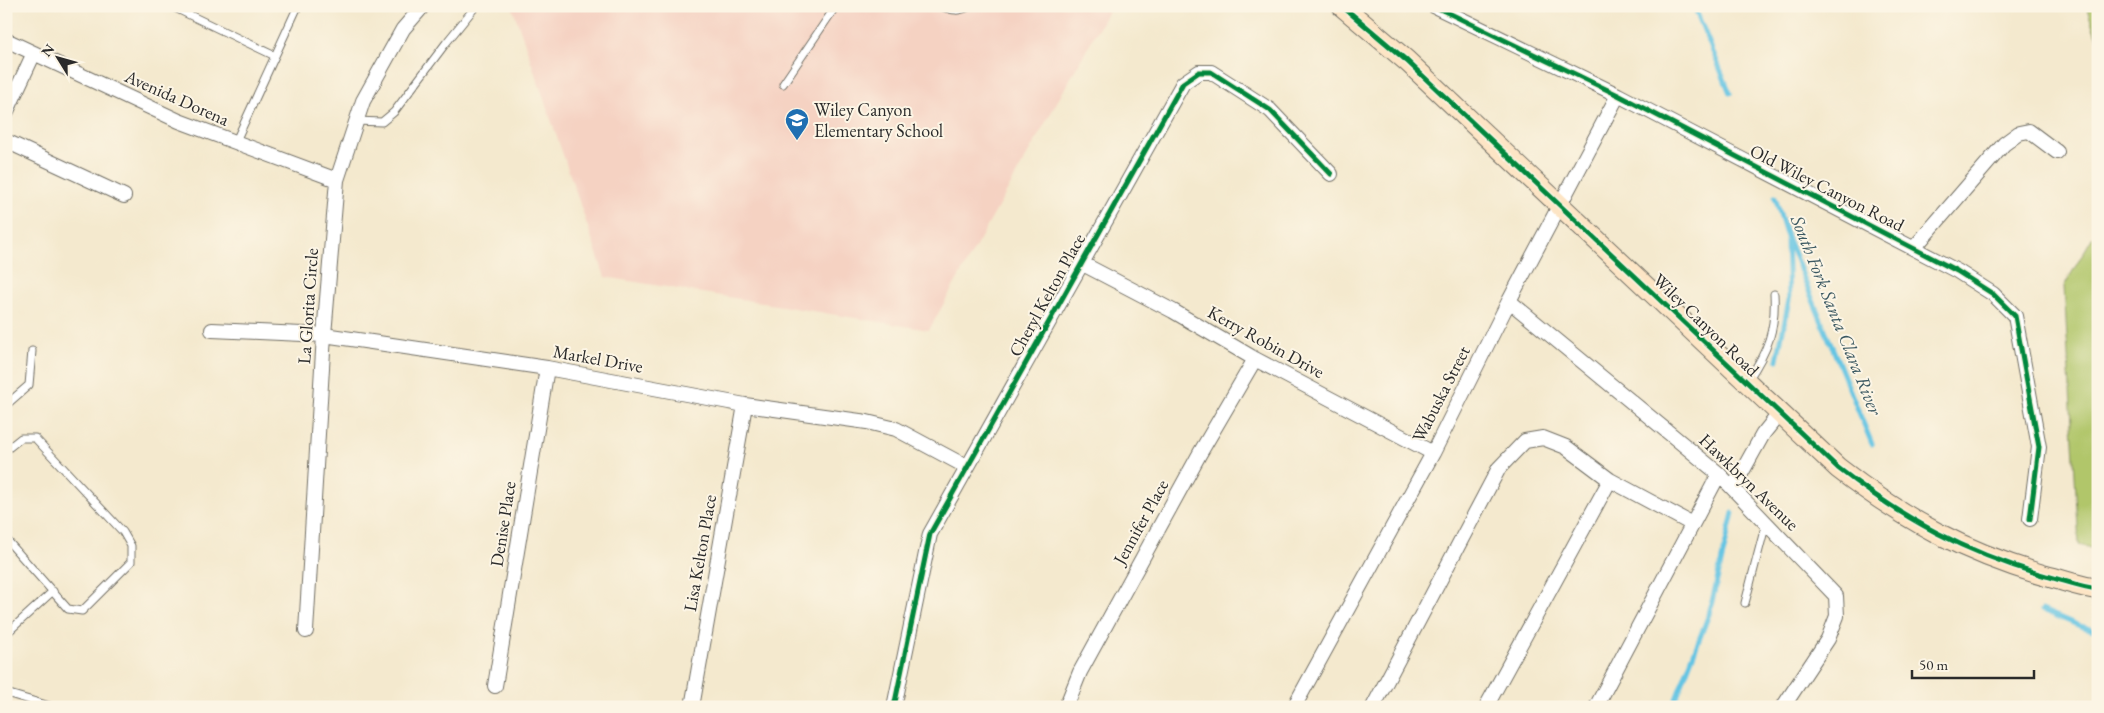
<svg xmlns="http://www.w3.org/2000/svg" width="2104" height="713" font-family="'EB Garamond',serif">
	<rect width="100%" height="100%" fill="#fcf5e5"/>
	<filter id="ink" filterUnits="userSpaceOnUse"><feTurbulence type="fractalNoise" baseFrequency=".02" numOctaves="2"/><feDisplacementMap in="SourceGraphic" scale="10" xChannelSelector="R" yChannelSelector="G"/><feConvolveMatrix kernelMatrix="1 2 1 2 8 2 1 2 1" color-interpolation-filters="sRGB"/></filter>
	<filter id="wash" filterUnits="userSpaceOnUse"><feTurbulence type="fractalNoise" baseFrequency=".0096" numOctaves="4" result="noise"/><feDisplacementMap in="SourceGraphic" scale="20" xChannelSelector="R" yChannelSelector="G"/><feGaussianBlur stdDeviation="1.12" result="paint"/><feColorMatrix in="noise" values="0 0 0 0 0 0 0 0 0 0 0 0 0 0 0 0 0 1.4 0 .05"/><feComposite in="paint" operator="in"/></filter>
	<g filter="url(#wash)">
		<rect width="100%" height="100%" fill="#f4e9ce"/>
		<path fill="#f5d2c2" d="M512,6h599l-182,324 -324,-53z"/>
		<path fill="#b1c66a" stroke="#6e784a" d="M2086,6h12v36z
			M2098,228v322l-19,-5 -15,-259z"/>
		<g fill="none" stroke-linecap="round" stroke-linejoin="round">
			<path stroke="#65c5e3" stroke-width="5" d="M1694,6l36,87
				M1775,197l12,40 85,207
				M1777,360l12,-60 -2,-60
				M2042,610l38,16 18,5
				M1673,707l36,-93 24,-101"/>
		</g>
	</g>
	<g filter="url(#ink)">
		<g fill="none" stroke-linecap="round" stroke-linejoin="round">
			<g stroke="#716e64" stroke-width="9">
				<path id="lane" d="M171,6l104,50
					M941,6c11,5 19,6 29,0
					M783,84l53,-78
					M356,121l26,1 12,-10 52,-69 30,-37
					M235,143l63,-137
					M1748,380c20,-29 28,-51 26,-86
					M6,405l23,-20 3,-34
					M6,450l15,-12h14l88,94 8,14v16l-49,49 -14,-2 -62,-70
					M1745,603l21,-80
					M6,634l47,-43
					M6,693l47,14"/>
			</g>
			<g stroke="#716e64" stroke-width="16">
				<path id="street" d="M1434,6l184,89 339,176 36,23 22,22 24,131 -9,72
					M6,40l173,81 158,59
					M6,113l28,-60
					M6,141l118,55
					M1914,248l90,-104 15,-11 10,-2 28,21
					M1081,263l92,48 82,48 178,94
					M1509,301l210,173 117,122 1,20 -9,23 -45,68
					M212,330l112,5 223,33 198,37 122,17 29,7 71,38
					M1733,488l30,-54 16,-20
					M306,631l18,-296 13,-155 26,-79 40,-72 20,-23
					M495,686l52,-318
					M692,707l53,-302
					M894,707l36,-173 253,-451 16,-11h12l59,38 61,64
					M1066,707l14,-35 120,-219 55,-94
					M1294,707l139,-254 76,-152 109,-206
					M1373,707l126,-239 26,-27 18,-3 23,9 44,33 82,44
					M1486,707l124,-227
					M1596,707l123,-233"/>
			</g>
			<g stroke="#716e64" stroke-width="22">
				<path id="secondary" d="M1342,6l65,55 431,407c67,52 126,84 208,108 17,4 34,11 52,13"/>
			</g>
			<use href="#lane" stroke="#fff" stroke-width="7"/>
			<use href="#street" stroke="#fff" stroke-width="14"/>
			<use href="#secondary" stroke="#fde5c5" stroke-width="20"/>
			<g stroke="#fcf5e5" stroke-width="8">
				<path id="cycleway" d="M1342,6l65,55 431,407c67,52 126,84 208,108 17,4 34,11 52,13
					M1434,6l184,89 339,176 36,23 22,22 24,131 -9,72
					M894,707l36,-173 253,-451 16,-11h12l59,38 61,64"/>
			</g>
			<use href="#cycleway" stroke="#00873e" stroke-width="5"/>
		</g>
	</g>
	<defs>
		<g id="school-pin" transform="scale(1.25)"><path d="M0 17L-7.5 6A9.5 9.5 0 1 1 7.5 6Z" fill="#1f6fb2" stroke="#fcf5e5"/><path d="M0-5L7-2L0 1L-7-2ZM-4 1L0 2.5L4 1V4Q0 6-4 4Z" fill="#fff"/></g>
	</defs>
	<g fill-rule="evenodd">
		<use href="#school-pin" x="797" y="120"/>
	</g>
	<g text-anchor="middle" stroke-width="4" stroke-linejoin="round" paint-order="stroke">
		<g font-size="18" fill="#2b2b2b" stroke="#fcf5e5">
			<text transform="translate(177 98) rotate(24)" y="6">Avenida Dorena</text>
			<text transform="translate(1827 188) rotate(27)" y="6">Old Wiley Canyon Road</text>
			<text transform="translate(1047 295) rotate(-61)" y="6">Cheryl Kelton Place</text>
			<text transform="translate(308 306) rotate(-86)" y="6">La Glorita Circle</text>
			<text transform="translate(1706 325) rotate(44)" y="6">Wiley Canyon Road</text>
			<text transform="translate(1266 342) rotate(29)" y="6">Kerry Robin Drive</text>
			<text transform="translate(598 359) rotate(10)" y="6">Markel Drive</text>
			<text transform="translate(1441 394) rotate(-63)" y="6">Wabuska Street</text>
			<text transform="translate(1749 482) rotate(44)" y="6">Hawkbryn Avenue</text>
			<text transform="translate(1141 522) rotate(-61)" y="6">Jennifer Place</text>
			<text transform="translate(503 524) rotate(-81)" y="6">Denise Place</text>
			<text transform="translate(700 553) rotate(-80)" y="6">Lisa Kelton Place</text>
		</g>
		<g font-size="18" fill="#2b2b2b" stroke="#fcf5e5" text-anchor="start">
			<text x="814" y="116">Wiley Canyon<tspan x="814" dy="21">Elementary School</tspan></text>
		</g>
		<g font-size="19" font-style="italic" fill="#3c5962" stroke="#fcf5e5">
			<text transform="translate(1837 315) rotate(68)" y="7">South Fork Santa Clara River</text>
		</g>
	</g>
	<rect width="2104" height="713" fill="none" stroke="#fcf5e5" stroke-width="25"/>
	<g transform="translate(58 58) rotate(307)" stroke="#fcf5e5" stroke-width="4" paint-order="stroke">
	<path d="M0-4L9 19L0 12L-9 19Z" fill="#2b2b2b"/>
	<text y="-8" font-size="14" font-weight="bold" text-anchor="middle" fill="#2b2b2b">N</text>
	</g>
	<path d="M1912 670v8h122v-8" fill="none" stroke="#2b2b2b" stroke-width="2.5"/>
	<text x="1919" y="670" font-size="15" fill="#2b2b2b" stroke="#fcf5e5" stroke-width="4" paint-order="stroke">50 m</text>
</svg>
